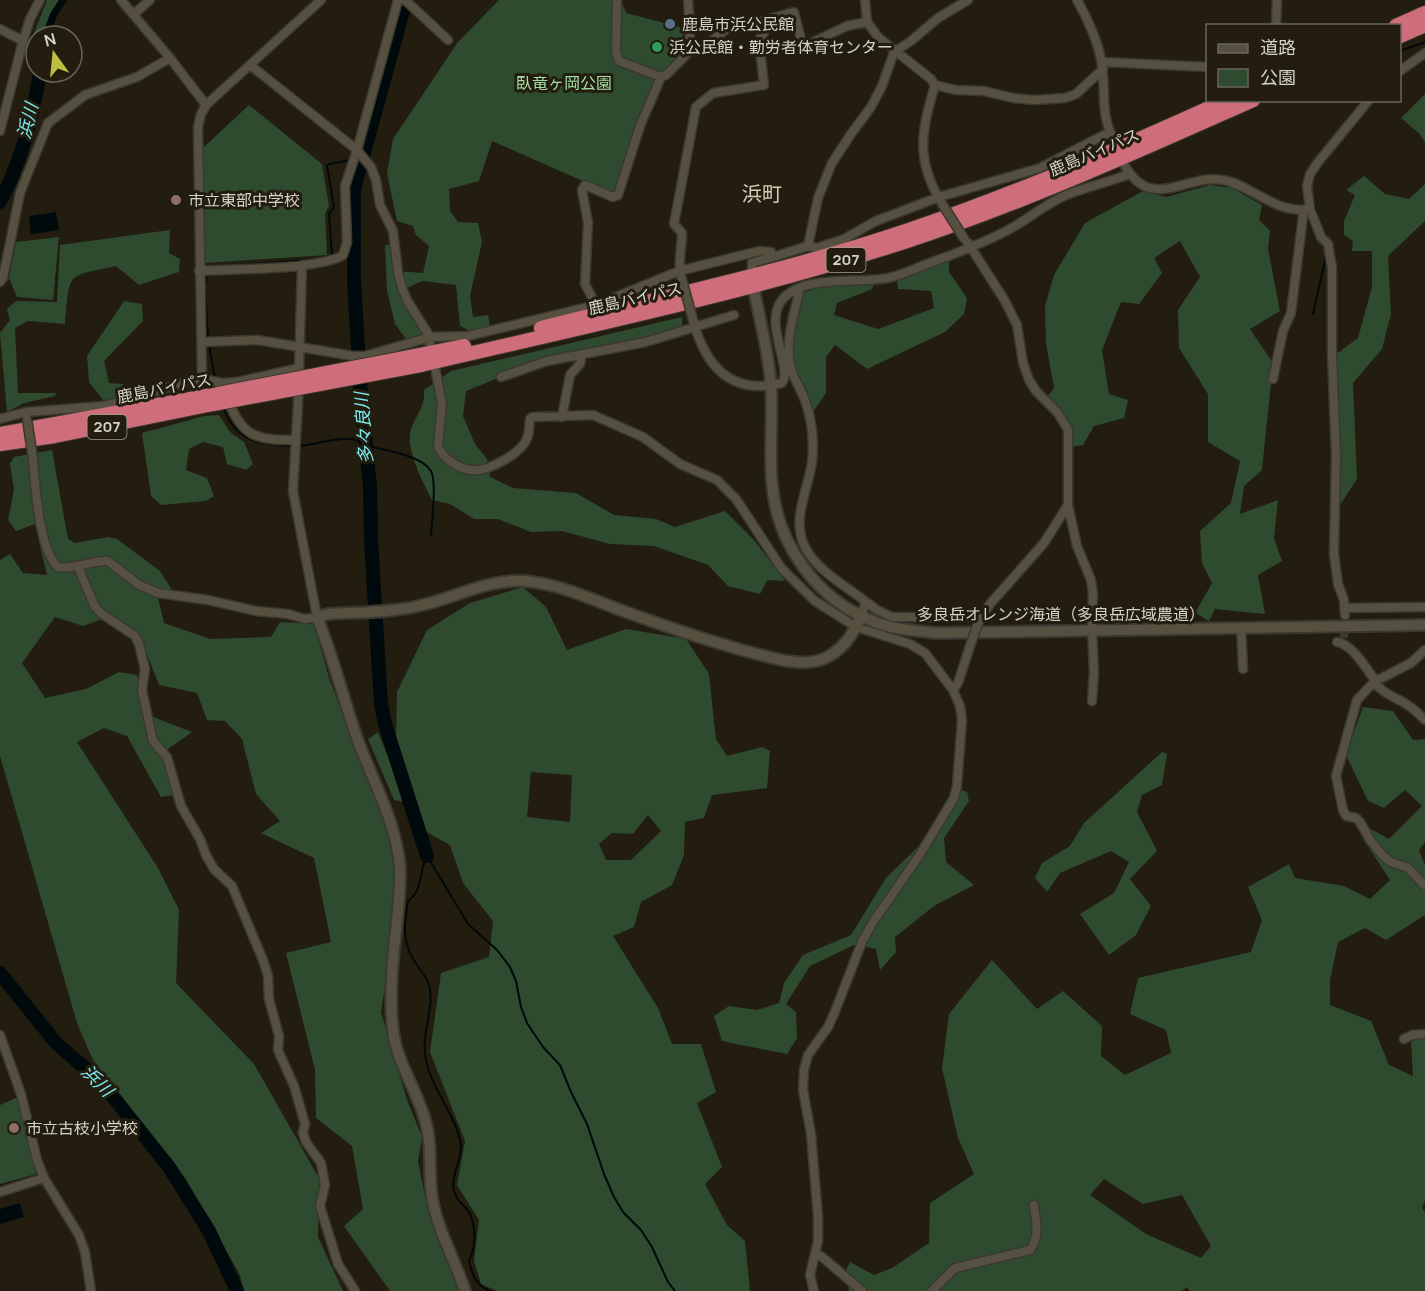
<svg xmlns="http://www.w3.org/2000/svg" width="1425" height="1291" font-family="Manrope,'Noto Sans JP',sans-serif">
	<rect width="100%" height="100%" fill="#221d0f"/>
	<path fill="#2e4b30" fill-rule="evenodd" d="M47,0h12l-9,14 -8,22h-6v6h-2v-9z
		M499,0h122l5,13 57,15v22l-26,30 -40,111 -5,3 -120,-53 -13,40 -30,8 1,22 8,11 20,1 4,19 -12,54 3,21 15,-2 2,11 -20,5 -10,-5 -4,-41 -34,-4 -17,8 20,37v17l-14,3 -16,-22 -8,-34 -2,-45h8l3,26 27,2 6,-27 -13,-11 -3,-9 -16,-5 -10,-48 6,-34 65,-97z
		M1425,94v49l-5,-9 -19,-16z
		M249,105l73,59 7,42 -4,8 2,41 -123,8 -1,-115z
		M1364,176l21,18 24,5 16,-15v37l-37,35 3,58 -9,35 -29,34 4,96 -19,29 -3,-153 23,-17 14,-51v-36h-20l1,-10 -9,-6v-14l11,-26 -9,-5z
		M1210,185l22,3 30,17 -3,15 11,11 -2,18 12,62 -30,18 23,34 -11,107 -18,16 -4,28 38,-14 -4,38 8,23 -24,14 7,39 -50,-5 -6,12 -14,-8 17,-30 -10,-20 -2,-32 31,-28 9,-42 -32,-19v-48l-29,-46 -1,-38 22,-33 -20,-36 -26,17 8,15 -23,31 -18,-2 -19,48 7,44 19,6 -4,18 -30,8 -11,19 -12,2v-22l-23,-29 6,-8 -8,-44 -1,-38 9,-31 31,-52 58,-32 23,6z
		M170,230l-1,23 11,6 -1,13 -40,13 -23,-19c-51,11 -46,5 -51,58l-37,-3 -13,7 3,65h38l-1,3 -31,7 -17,9 -7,-79 10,-13 -3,-11 9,-8 41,1 3,-57z
		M59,237l-6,63 -36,-3 -8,-19 7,-36z
		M949,259v13l18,26 -3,16 -19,18 -78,37 -32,-24 -9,12v36l-13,19 -19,-26 -8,-28 1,-42 10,-22 25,-7 53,-5 -3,7 -35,14 -3,12 44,14 56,-21 -3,-17 -33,-2 -1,-9z
		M124,301l18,3 1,17 -39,40 5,22 14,1 -2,15 -18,1 -14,-18 -2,-26z
		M682,317v10l-36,18 -118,21 -62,25 -3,25 12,28 12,15 3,18 23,11 63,5 38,22 42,4 19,8 50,-16 30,30 30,40 -18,-1 -7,14 -32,-8 -20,-21 -54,-19 -44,-2 -48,-13 -31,1 -33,-13h-24l-24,-15 -18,-4c-9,-18 -27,-51 -21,-71 6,-16 14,-21 13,-39l27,-19z
		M219,415l11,17 14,10 9,22 -7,6 -19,-6 -4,-17 -20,-5 -14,7 -3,21 21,8 7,18 -8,5 -45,4 -10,-9 -9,-63 62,-17z
		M52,450l16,89 7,4 33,-6 9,2 43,32 14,22 -16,5 6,25 46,16 61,-2 9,-15 34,2 15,54 71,186 -11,99 -8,49 26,88 15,37 -4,25 11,53 31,76h-70l-46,-65 19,-17 -11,-63 -36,-28 -1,-48 -29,-117 45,-11 -17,-84 -53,-25 19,-12 -24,-27 -14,-55 -17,-18 -18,-1 -10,-27 -38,-8 -18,-46 -30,-23 -28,10 -28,-9 -33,46 23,35 41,-9 33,-17 18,3 16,42 39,15 -31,22 13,41 -13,2 -34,-61 -23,-8 -27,14 81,126 21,42 -3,73 78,81 65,114 -1,59 25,54h-99l-4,-16 -54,-96 -93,-119 -16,-37 -77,-267v-196l10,-6 13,19 24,2 -12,-51 -19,7 -8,-11 6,-30 -4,-26 4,-7z
		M523,587l23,20 21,43 59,-21 60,10 23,35 7,65 11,17 35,-9 8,4 -3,37 -55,7 -8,23 -19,4 -1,33 -12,30 -31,17 -7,25 -21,9 45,72 14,36h29l15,48 -19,11 25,64 -17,17 22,41 18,16 5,50h-253l-16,-7 -7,-23 5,-41 -22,-35 8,-44 -35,-89 11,-79 48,-16 4,-36 -30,-38 -13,-38 -27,-15 -27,-93 1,-45 30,-62 43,-27zM531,772l41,3 -2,47 -43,-5zM648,815l13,16 -30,29h-25l-7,-16 13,-11 21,1z
		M1363,707l30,4 20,29 12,-1v103l-6,8 6,15v50l-39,25 -21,-12 -27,14 -8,38v25l41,16 18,44 24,11 -2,-34 14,-8v166l-3,8 3,4v79h-235l-3,-4 -5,4h-333l-4,-19 5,-10 24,13 18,-7 37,-25 1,-40 44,-29 -16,-36 -16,-70 7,-54 43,-54 45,49 26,-18 39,35 -1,30 24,19 46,-22 -5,-23 -36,-16 8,-36 113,-26 11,-32 -14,-33 41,-23 6,14 49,8 26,13 20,-19 -21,-32 -4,-22 24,13 33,-33 -17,-16 -21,18 -16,-7 -22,-46zM1104,1179l39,25 39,-9 29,51 -10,12 -55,-24 -56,-39z
		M378,732l28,70 -12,-2 -26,-61z
		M1162,752l5,2 -5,31 -20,10 -5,17 20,39 -27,28 21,27 -15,29 -27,20 -29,-41 34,-21 15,-31 -18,-11 -51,22 -13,19 -12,-14 7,-15 28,-17 14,-23z
		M959,789l8,3 2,9 -25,37 2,24 28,23 -40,21 -39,31 1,15 -16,18 -4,-21 -22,-4 -44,21 -24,38 10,8 1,26 -10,16 -65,-13 -8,-25 15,-10 28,4 22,-7 5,-20 19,-28 48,-20 35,-57 41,-40 25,-45z
		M18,1097l18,77 -36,10v-79z"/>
	<path fill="#00090b" d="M59,0h8l-10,16 -7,20h-8l8,-22z
		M56,212l3,18 -28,4 -2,-18z
		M20,1203l4,14 -24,7v-15z"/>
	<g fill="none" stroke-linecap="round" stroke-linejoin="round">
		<path stroke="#00090b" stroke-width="2" d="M1400,51l25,-9
			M1368,108l6,-8
			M1313,201l10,31
			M331,257l1,-2 -3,-41 5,-7 -7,-41 2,-2 21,-4
			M212,267l108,-8
			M207,273l-2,12 3,54
			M1313,314l13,-58
			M209,345l6,33
			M223,406c12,36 36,38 69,40
			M298,446c16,-1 40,-9 54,-7 6,1 11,5 17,7 17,5 52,9 62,25 6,9 1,52 0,64
			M427,856l41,68 29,26 13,17 6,14 5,26 6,16 16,24 17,18 11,27 16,32 17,50 10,23 9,15 18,18 11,17 16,35 7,9
			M427,856c-9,16 -3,34 -19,45 -4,23 -6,42 7,61 4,7 12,15 14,23 6,20 -7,47 -4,68 3,33 33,64 36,93 1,15 -11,30 -7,45 3,9 7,12 13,18 10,13 9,39 2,52 4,15 6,24 21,30"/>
		<path stroke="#00090b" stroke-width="14" d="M406,0l-52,189v92l7,116 9,89 1,54 10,164 4,20 42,132
			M0,202c21,-40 33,-85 40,-130
			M0,973l56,70 46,40 67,84 40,64 28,60"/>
		<path stroke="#3d382b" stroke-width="8" stroke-dasharray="8 4" stroke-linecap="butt" d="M1344,638l1,-23"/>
		<g stroke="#3b3830" stroke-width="11">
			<path id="minor" d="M121,0l49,58 36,47
				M405,0l43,40
				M617,0l-1,52 3,9 42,16
				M688,0l2,31 -1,21
				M865,0l2,22 12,16 52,41 4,6 21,5 28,1 29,7 21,2 31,-2 11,-4 27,-25
				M1077,0c10,17 23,46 25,66 4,25 -2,51 12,73
				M134,14l16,-14
				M1276,26l1,-26
				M0,29l23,12
				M1102,62l106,5
				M250,65l107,85 14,17 5,13 4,25 13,26 5,41 4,16 6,14 22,35v6
				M1400,71l25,-18
				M935,85c-13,44 -20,73 5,115
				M0,131l23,-90 7,-22 10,-19
				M1125,166c27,47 62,7 98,14 29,5 53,35 87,29
				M968,243l37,58 12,24 6,38 6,17 7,11 22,22 10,17v75l9,41 14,34 2,13 -1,37 2,42 -2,29
				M808,246l10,-48 14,-35 19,-29 20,-27 11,-21 12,-34 17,-11 27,-23 30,-18
				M199,271c32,-2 121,-1 144,-16l4,-13 -2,-56 12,-36 41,-150
				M680,275c-2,-9 2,-31 2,-42l-8,-9 22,-117 17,-14 51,-8 -5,-45 5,-7 -2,-12 32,-9 9,35 44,-21 20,-4
				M752,276v-13l21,-6
				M0,282l3,-4 17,-85 28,-70 37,-28 52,-18 33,-19
				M800,288c-5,24 -15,52 -10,77 3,14 12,25 16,38 6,18 8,40 6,59 -4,29 -21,57 -7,85 12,24 41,39 61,55
				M596,305l-11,-21 3,-61 -6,-33 3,-5 28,12 5,-2 22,-69 21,-49 5,-2 23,-23 19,-8 22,-18 32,-5
				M693,320c12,46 38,76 89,63 11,-15 -19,-60 0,-83 21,-27 80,-15 110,-23 13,-3 26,-10 38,-14 26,-10 52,-19 76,-32 22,-11 41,-29 63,-37 20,-8 41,-12 60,-20
				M202,342l56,-2 95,16h12l65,-19 38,-1 128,-31 83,-34 80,-20 12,1 2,5 35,-11 9,2 27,-9 32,-18 63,-24 101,-29 70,-36
				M434,362l8,42 -4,42c4,12 21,23 34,24 16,2 50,-17 55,-32 3,-6 2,-13 3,-19l2,-2 61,-2 50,22 37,27 37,16 19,19 46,70 33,32 41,26 54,17 15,9 28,37 7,16 2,14 -5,66 -3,12 -35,58 -46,66 -11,20 -28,72 -6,13 -20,28 -4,15 -1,20 8,44 7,83v24l-8,34 4,16
				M501,377l46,-16 99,-19 88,-27
				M202,379l-4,-252 3,-13 5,-9 115,-105
				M1273,379l10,-48 8,-18 12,-97 -1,-5
				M227,397c15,41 29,43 69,43
				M562,417l8,-42 10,-11 2,-10
				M0,419l26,-7 77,-6 23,-5 62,-20 14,-2 20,4 15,-1 62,-14
				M33,459c2,26 6,91 25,108 18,3 33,-7 50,-6l31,24 19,8 50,7 48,11 32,3 17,5 12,-2 -24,-126 5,-88 4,-138
				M78,567l17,40 7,7 33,22 4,8 6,25 -3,21 11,51 14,16 14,49 19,33 6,16 8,14 18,17 31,74 5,16 1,23 10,37 -1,14 16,36 11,38 -2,9 3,9 15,21 4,22 -5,21 18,58 17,27
				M1345,608l80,-1
				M861,615l5,-13 11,8 15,7h88
				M1345,615l-1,-15 -6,-16 -4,-30 2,-98 -4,-101v-87l-4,-24 -7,-7 -11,-28 -3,-23 3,-12 9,-13 50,-61
				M979,621l11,-17 54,-61 24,-38
				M1241,627l2,42
				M1337,642c15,2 27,24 36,35 3,14 22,20 33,27 7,4 13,10 19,16
				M1425,650l-14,13 -37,19 -17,18 -21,76 7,34 3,6 10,2 4,4 10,18 13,16 8,6 17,6 17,18
				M953,690l5,-7 13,-40
				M0,1035l21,59 16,66 7,18 35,57 6,17 6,39
				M1404,1039l8,-4 13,-1
				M0,1192l44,-14
				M815,1254l6,2 41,35
				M932,1291l23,-23 75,-18c10,-13 6,-29 4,-45"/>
		</g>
		<g stroke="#3b3830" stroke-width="14">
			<path id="tertiary" d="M752,279c6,36 17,71 19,108 2,32 -2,64 1,96 5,62 45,117 103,139 21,8 42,9 63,11l487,-8
				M465,1291c-10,-31 -28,-62 -33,-94 -4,-26 1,-52 -7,-77 -8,-30 -29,-59 -32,-90 -4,-33 -1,-67 3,-100 2,-21 5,-42 4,-63 -4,-46 -28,-87 -43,-129 -14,-40 -24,-82 -40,-121l11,-3c29,-2 61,-1 90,-8 35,-7 68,-27 105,-25 34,2 68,18 100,30 44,16 88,31 134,43 20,5 45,13 66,5 19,-8 31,-25 38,-44"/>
		</g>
		<g stroke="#3b3830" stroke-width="16">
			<path id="trunk" d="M1396,26l29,-13
				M1400,36l25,-11
				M541,328c122,-31 246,-57 365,-97 110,-37 215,-83 321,-131
				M419,355l45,-9
				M421,365c162,-38 325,-72 483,-123 120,-39 234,-91 349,-142
				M0,434l212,-39
				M0,444l55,-8 158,-32"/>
		</g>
		<use href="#minor" stroke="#555040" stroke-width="8"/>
		<use href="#tertiary" stroke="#555040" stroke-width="10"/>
		<use href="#trunk" stroke="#ce6e7a" stroke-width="14"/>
		<g stroke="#3b3830" stroke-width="11" stroke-linecap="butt">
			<path id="minor-bridge" d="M941,202l24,38
				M681,276l12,44
				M27,419l6,40
				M971,643l8,-22"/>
		</g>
		<g stroke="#3b3830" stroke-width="16" stroke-linecap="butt">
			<path id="trunk-bridge" d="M217,394l202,-39
				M213,404l208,-39"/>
		</g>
		<use href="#minor-bridge" stroke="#555040" stroke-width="8"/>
		<use href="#trunk-bridge" stroke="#ce6e7a" stroke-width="14"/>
	</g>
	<circle fill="#5c6f8a" stroke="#221d0f" stroke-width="2" cx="670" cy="24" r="6"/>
	<circle fill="#2e9e5b" stroke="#221d0f" stroke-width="2" cx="657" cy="47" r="6"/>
	<g fill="#8d6e63" stroke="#221d0f" stroke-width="2">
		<circle cx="176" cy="200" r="6"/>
		<circle cx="14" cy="1128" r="6"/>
	</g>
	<g text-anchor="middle" stroke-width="6" stroke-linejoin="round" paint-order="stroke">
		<g fill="#221d0f" stroke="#9f9c91" stroke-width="1.5">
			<rect x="826.5" y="248" width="39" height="24" rx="4.5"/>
			<rect x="87.5" y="415" width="39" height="24" rx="4.5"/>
		</g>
		<g font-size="15" font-weight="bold" fill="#d5d2c9">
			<text x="846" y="265">207</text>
			<text x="107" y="432">207</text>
		</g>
		<g font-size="16" fill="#d5d2c9" stroke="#221d0f" text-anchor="start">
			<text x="682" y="30">鹿島市浜公民館</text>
			<text x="669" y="53">浜公民館・勤労者体育センター</text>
			<text x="188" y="206">市立東部中学校</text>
			<text x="26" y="1134">市立古枝小学校</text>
		</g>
		<g font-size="16" fill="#a1dfa5" stroke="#221d0f">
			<text x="564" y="89">臥竜ヶ岡公園</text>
		</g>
		<g font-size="16" fill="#d5d2c9" stroke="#221d0f">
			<text transform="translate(1094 152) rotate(-23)" y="6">鹿島バイパス</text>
			<text transform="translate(635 298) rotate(-13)" y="6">鹿島バイパス</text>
			<text transform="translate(164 388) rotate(-11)" y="6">鹿島バイパス</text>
			<text x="1061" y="620">多良岳オレンジ海道（多良岳広域農道）</text>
		</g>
		<g font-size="18" font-style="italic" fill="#7ae8f1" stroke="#221d0f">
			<text transform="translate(28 121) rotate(-76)" y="6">浜川</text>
			<text transform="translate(364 428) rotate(-94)" y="6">多々良川</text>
			<text transform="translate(97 1081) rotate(45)" y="6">浜川</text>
		</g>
		<g font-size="20" fill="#d3cdba" stroke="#221d0f">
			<text x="762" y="201">浜町</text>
		</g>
	</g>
	<rect x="1206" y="24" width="195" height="78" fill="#221d0f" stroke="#6a6559" stroke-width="1.5"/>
	<rect x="1218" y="44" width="30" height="9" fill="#555040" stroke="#6a6559" stroke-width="1.5"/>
	<text x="1260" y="54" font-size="18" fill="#d5d2c9">道路</text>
	<rect x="1218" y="69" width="30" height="18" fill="#2e4b30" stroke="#6a6559" stroke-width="1.5"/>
	<text x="1260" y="84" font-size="18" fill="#d5d2c9">公園</text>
	<g transform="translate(54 54) rotate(345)"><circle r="28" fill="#221d0f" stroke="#6a6559" stroke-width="1.5"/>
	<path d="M0-4.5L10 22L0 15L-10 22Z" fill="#bfbe41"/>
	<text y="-9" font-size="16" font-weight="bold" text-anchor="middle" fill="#d5d2c9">N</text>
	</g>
</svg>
